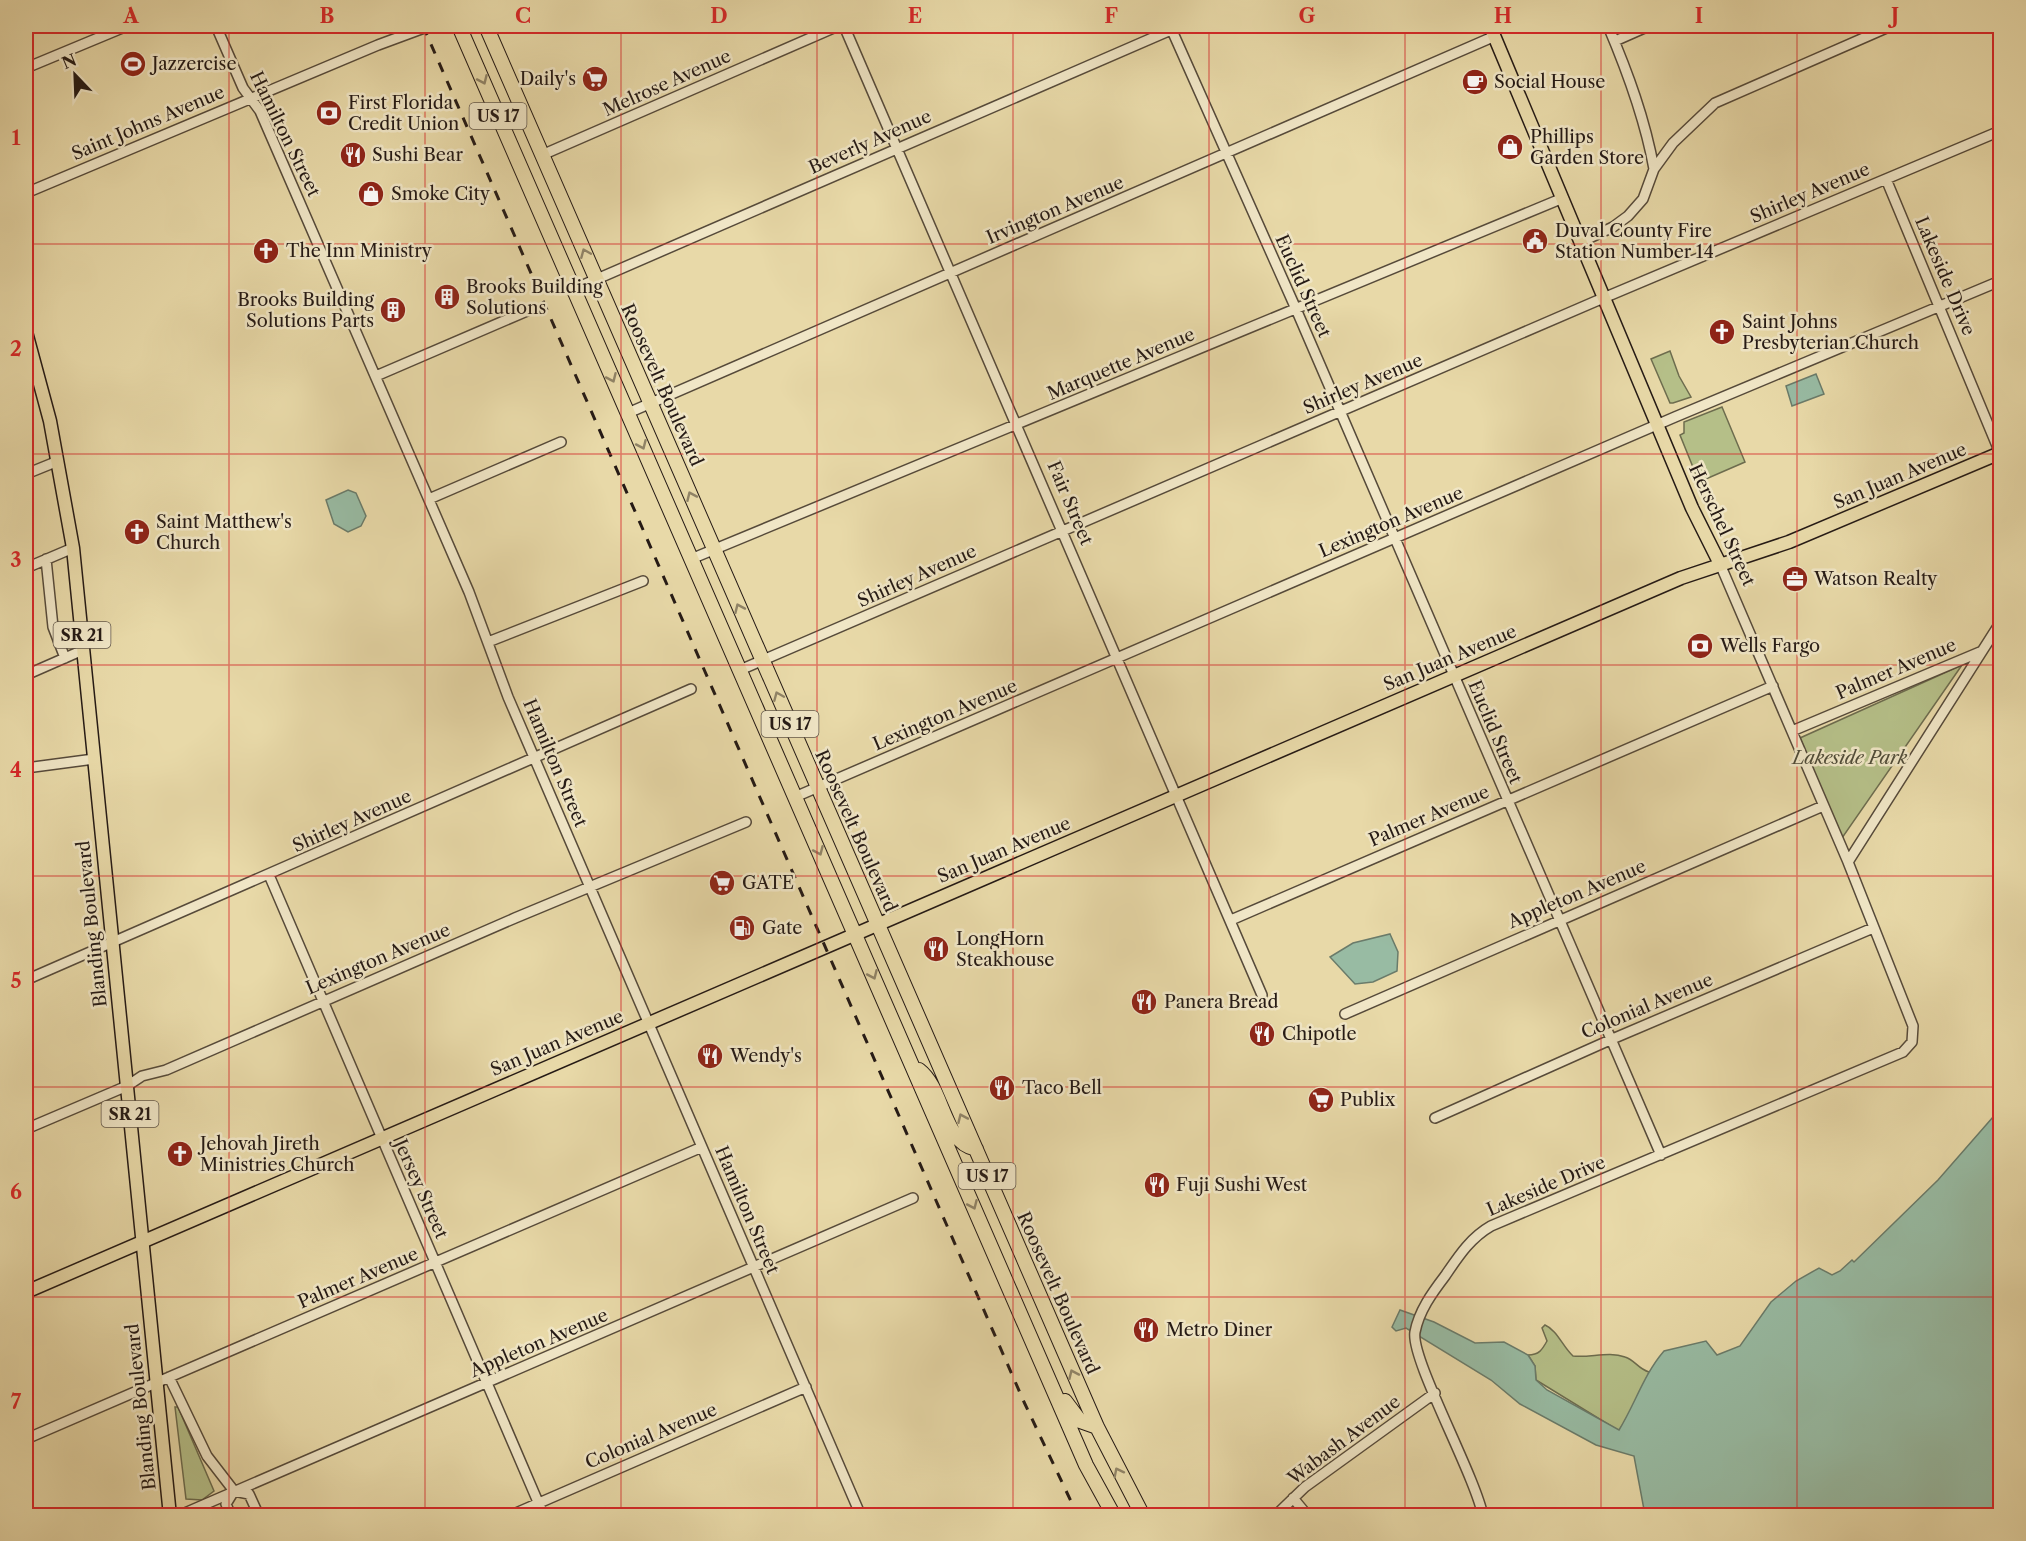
<svg xmlns="http://www.w3.org/2000/svg" width="2026" height="1541" font-family="'Libre Caslon Text',serif">
	<rect width="100%" height="100%" fill="#e8d9a8"/>
	<filter id="stains"><feTurbulence type="fractalNoise" baseFrequency=".00333" numOctaves="4"/><feColorMatrix values="0 0 0 0 .2 0 0 0 0 .09 0 0 0 0 .02 0 0 0 .5 -.17"/></filter>
	<radialGradient id="worn" r=".72"><stop offset=".6" stop-color="#630" stop-opacity="0"/><stop offset="1" stop-color="#630" stop-opacity=".3"/></radialGradient>
	<path fill="#b5bf88" stroke="#6d6c4e" stroke-width="1.5" d="M1670,351l9,25 12,21 -18,6h-3l-19,-44z
		M1722,407l23,55 -46,20 -19,-47 4,-2v-11z
		M1962,665l-120,173 -42,-100z
		M1545,1325c12,5 18,22 28,31 17,2 36,-5 52,1 10,3 13,12 24,15l-7,19 -23,40 -83,-51 -1,-14 -7,-11c11,0 14,-5 19,-14l-5,-13z
		M175,1407h3l36,84 -12,9 -16,-1z"/>
	<path fill="#98bba3" stroke="#6a7b6a" stroke-width="1.5" d="M1816,374l8,20 -32,12 -6,-20z
		M348,490l8,3 10,23 -5,10 -13,6 -14,-8 -8,-24z
		M1390,934l8,18 -1,19 -24,11 -18,2 -25,-27 23,-14z
		M2000,1109v406h-355l-11,-59 -38,-11 -76,-41 -29,-24 -85,-52 -10,3 -4,-4 8,-17 34,12 41,21 29,-1 24,13 7,11 1,14 11,10 72,40c16,-26 25,-56 45,-79l42,-10 11,14 23,-9 31,-44 25,-21 23,-13 13,7 8,-4 12,-11 2,2 84,-82z"/>
	<g fill="none" stroke-linecap="round" stroke-linejoin="round">
		<g stroke="#564a3a" stroke-width="12">
			<path id="minor" d="M216,26l27,62 17,23 209,481 39,105 353,819
				M844,26l418,969
				M1170,26l126,283 365,846
				M1608,26c20,47 37,93 46,143
				M1615,41l34,-15
				M26,68l101,-42
				M542,155l296,-129
				M1886,179l114,274
				M26,193l352,-148 46,-17 65,-2
				M1581,242l32,-15 15,-11 15,-17 11,-30 19,-26 42,-40 176,-77
				M574,289l606,-263
				M376,376l151,-65
				M26,378l11,-6
				M628,413l867,-377
				M26,474l32,-13
				M429,499l132,-57
				M46,559l7,68 12,31
				M691,559l872,-361
				M26,568l47,-20
				M488,642l155,-61
				M740,670l854,-368 406,-171
				M26,675l57,-25
				M1792,731l188,-79
				M26,768l68,-9
				M795,797l880,-380 325,-136
				M1848,862l152,-239
				M269,875l275,641
				M1231,920l542,-234
				M26,980l665,-291
				M1345,1014l478,-208
				M1435,1118l175,-78 263,-112
				M26,1129l101,-43 15,-10 24,-6 349,-152 231,-96
				M169,1377l38,79 27,35 15,3 10,22
				M26,1439l676,-292
				M1293,1498l15,18
				M178,1516l735,-318
				M231,1516l-5,-12 8,-13
				M509,1516l297,-129
				M1275,1516l30,-29 130,-94
				M1483,1516c-8,-41 -73,-158 -68,-184 4,-21 17,-39 30,-56 13,-19 25,-38 46,-50l412,-174 9,-10 1,-16 -65,-164 -128,-298"/>
		</g>
		<g stroke="#251a15" stroke-width="15">
			<path id="major" d="M1490,26l202,482 28,56
				M26,332l24,89 23,127 97,968
				M26,1292l1655,-714 108,-36 211,-89"/>
		</g>
		<g stroke="#251a15" stroke-width="16">
			<path id="highway" d="M459,26l627,1439 28,51
				M486,26l611,1401 46,89
				M919,1070c25,19 23,72 57,79
				M1065,1401l15,20 17,6"/>
		</g>
		<use href="#minor" stroke="#f0e6c6" stroke-width="9"/>
		<use href="#major" stroke="#e8d9a8" stroke-width="12"/>
		<use href="#highway" stroke="#e8d9a8" stroke-width="14"/>
		<path stroke="#251a15" stroke-width="3" stroke-dasharray="10 10" stroke-linecap="butt" d="M423,26l601,1376 54,114"/>
	</g>
	<defs><path id="oneway-chevron" d="M-2-3.5L2.5 0L-2 3.5" fill="none" stroke-width="1.6" stroke-linecap="round" stroke-linejoin="round" transform="scale(1.5)"/></defs>
	<g stroke="#908366">
		<use href="#oneway-chevron" transform="translate(483 80) rotate(66)"/>
		<use href="#oneway-chevron" transform="translate(585 253) rotate(-113)"/>
		<use href="#oneway-chevron" transform="translate(612 378) rotate(66)"/>
		<use href="#oneway-chevron" transform="translate(642 445) rotate(66)"/>
		<use href="#oneway-chevron" transform="translate(691 496) rotate(-114)"/>
		<use href="#oneway-chevron" transform="translate(739 608) rotate(-114)"/>
		<use href="#oneway-chevron" transform="translate(778 696) rotate(-113)"/>
		<use href="#oneway-chevron" transform="translate(819 851) rotate(66)"/>
		<use href="#oneway-chevron" transform="translate(873 975) rotate(66)"/>
		<use href="#oneway-chevron" transform="translate(962 1118) rotate(-114)"/>
		<use href="#oneway-chevron" transform="translate(973 1205) rotate(66)"/>
		<use href="#oneway-chevron" transform="translate(1073 1374) rotate(-114)"/>
		<use href="#oneway-chevron" transform="translate(1118 1472) rotate(-117)"/>
	</g>
	<path fill="none" stroke="#d62828" stroke-width="1.5" stroke-opacity="0.55" d="M229,26v1490M425,26v1490M621,26v1490M817,26v1490M1013,26v1490M1209,26v1490M1405,26v1490M1601,26v1490M1797,26v1490M26,244h1974M26,454h1974M26,665h1974M26,876h1974M26,1087h1974M26,1297h1974"/>
	<defs>
		<g id="stadium-disc" transform="scale(1.35)"><circle r="9.5" fill="#8f2418" stroke="#f0e6c6"/><path d="M0-5a6.5 5 0 1 0 0 10a6.5 5 0 1 0 0-10ZM-3.5-1.8h7v3.6h-7Z" fill="#fff"/></g>
		<g id="supermarket-disc" transform="scale(1.35)"><circle r="9.5" fill="#8f2418" stroke="#f0e6c6"/><path d="M-6-5.5h2.5l.6 2H6L4.5 2H-2.5L-4.4-4H-6ZM-1.5 3.2a1.3 1.3 0 1 0 .1 0ZM3 3.2a1.3 1.3 0 1 0 .1 0Z" fill="#fff"/></g>
		<g id="cafe-disc" transform="scale(1.35)"><circle r="9.5" fill="#8f2418" stroke="#f0e6c6"/><path d="M-5.5-4.5H6V0H3Q3 3.5 0 3.5H-2.5Q-5.5 3.5-5.5 0ZM3-3.2v2h1.7v-2ZM-6 4.5H4V6H-6Z" fill="#fff"/></g>
		<g id="bank-disc" transform="scale(1.35)"><circle r="9.5" fill="#8f2418" stroke="#f0e6c6"/><path d="M-6-4H6V4H-6ZM0-2.3a2.3 2.3 0 1 0 0 4.6a2.3 2.3 0 1 0 0-4.6Z" fill="#fff"/></g>
		<g id="shop-disc" transform="scale(1.35)"><circle r="9.5" fill="#8f2418" stroke="#f0e6c6"/><path d="M-5-2.5h2.3a2.7 3.5 0 0 1 5.4 0H5L5.5 6h-11ZM-1.5-2.5h3a1.5 2.3 0 0 0-3 0Z" fill="#fff"/></g>
		<g id="restaurant-disc" transform="scale(1.35)"><circle r="9.5" fill="#8f2418" stroke="#f0e6c6"/><path d="M-5-6h1v4h1v-4h1v4h1v-4h1v5L-1.5 .5V6h-2V.5L-5-1ZM5-6V6H3V1.5H1.5Q1.5-4 5-6Z" fill="#fff"/></g>
		<g id="civic-disc" transform="scale(1.35)"><circle r="9.5" fill="#8f2418" stroke="#f0e6c6"/><path d="M-.6-6.5H3V-4.5H.6V-3L4-1V1h2V6H-6V1h2V-1L-.6-3ZM-1.2 2.5V6h2.4V2.5Z" fill="#fff"/></g>
		<g id="church-disc" transform="scale(1.35)"><circle r="9.5" fill="#8f2418" stroke="#f0e6c6"/><path d="M-1.2-6h2.4v3.5h3.3v2.4h-3.3V6h-2.4V-.1h-3.3v-2.4h3.3Z" fill="#fff"/></g>
		<g id="building-disc" transform="scale(1.35)"><circle r="9.5" fill="#8f2418" stroke="#f0e6c6"/><path d="M-4-6H4V6H1V3H-1V6H-4ZM-2.5-4.3h1.7v1.8h-1.7ZM.8-4.3h1.7v1.8H.8ZM-2.5-1h1.7V.8h-1.7ZM.8-1h1.7V.8H.8Z" fill="#fff"/></g>
		<g id="office-disc" transform="scale(1.35)"><circle r="9.5" fill="#8f2418" stroke="#f0e6c6"/><path d="M-6-3h4V-5.5h4V-3h4V5H-6ZM-1-4.5V-3h2v-1.5ZM-6 0V1H6V0Z" fill="#fff"/></g>
		<g id="fuel-disc" transform="scale(1.35)"><circle r="9.5" fill="#8f2418" stroke="#f0e6c6"/><path d="M-5.5-6h7V0h2V4h1.3V-2.5L3-4.5l.8-.8L6-3V5H2.5V1h-1V6h-7ZM-4.2-4.7v3.2H.2V-4.7Z" fill="#fff"/></g>
	</defs>
	<g fill-rule="evenodd">
		<use href="#stadium-disc" x="133" y="64"/>
		<use href="#supermarket-disc" x="595" y="79"/>
		<use href="#cafe-disc" x="1475" y="82"/>
		<use href="#bank-disc" x="329" y="113"/>
		<use href="#shop-disc" x="1510" y="147"/>
		<use href="#restaurant-disc" x="353" y="155"/>
		<use href="#shop-disc" x="371" y="194"/>
		<use href="#civic-disc" x="1535" y="241"/>
		<use href="#church-disc" x="266" y="251"/>
		<use href="#building-disc" x="447" y="297"/>
		<use href="#building-disc" x="393" y="310"/>
		<use href="#church-disc" x="1722" y="332"/>
		<use href="#church-disc" x="137" y="532"/>
		<use href="#office-disc" x="1795" y="579"/>
		<use href="#bank-disc" x="1700" y="646"/>
		<use href="#supermarket-disc" x="722" y="883"/>
		<use href="#fuel-disc" x="742" y="928"/>
		<use href="#restaurant-disc" x="936" y="949"/>
		<use href="#restaurant-disc" x="1144" y="1002"/>
		<use href="#restaurant-disc" x="1262" y="1034"/>
		<use href="#restaurant-disc" x="710" y="1056"/>
		<use href="#restaurant-disc" x="1002" y="1088"/>
		<use href="#supermarket-disc" x="1321" y="1100"/>
		<use href="#church-disc" x="180" y="1154"/>
		<use href="#restaurant-disc" x="1157" y="1185"/>
		<use href="#restaurant-disc" x="1146" y="1330"/>
	</g>
	<g text-anchor="middle" stroke-width="5" stroke-linejoin="round" paint-order="stroke">
		<g fill="#f0e6c6" stroke="#62574a" stroke-width="1.5">
			<rect x="469.5" y="103" width="57" height="26" rx="4.5"/>
			<rect x="53.5" y="622" width="57" height="26" rx="4.5"/>
			<rect x="761.5" y="711" width="57" height="26" rx="4.5"/>
			<rect x="101.5" y="1101" width="57" height="26" rx="4.5"/>
			<rect x="958.5" y="1163" width="57" height="26" rx="4.5"/>
		</g>
		<g font-size="16" font-weight="bold" fill="#251a15">
			<text x="498" y="122">US 17</text>
			<text x="82" y="641">SR 21</text>
			<text x="790" y="730">US 17</text>
			<text x="130" y="1120">SR 21</text>
			<text x="987" y="1182">US 17</text>
		</g>
		<g font-size="18" fill="#251a15" stroke="#f0e6c6" text-anchor="start">
			<text x="152" y="70">Jazzercise</text>
			<text x="576" y="85" text-anchor="end">Daily's</text>
			<text x="1494" y="88">Social House</text>
			<text x="348" y="109">First Florida<tspan x="348" dy="21">Credit Union</tspan></text>
			<text x="1530" y="143">Phillips<tspan x="1530" dy="21">Garden Store</tspan></text>
			<text x="372" y="161">Sushi Bear</text>
			<text x="391" y="200">Smoke City</text>
			<text x="1555" y="237">Duval County Fire<tspan x="1555" dy="21">Station Number 14</tspan></text>
			<text x="286" y="257">The Inn Ministry</text>
			<text x="466" y="293">Brooks Building<tspan x="466" dy="21">Solutions</tspan></text>
			<text x="374" y="306" text-anchor="end">Brooks Building<tspan x="374" dy="21">Solutions Parts</tspan></text>
			<text x="1742" y="328">Saint Johns<tspan x="1742" dy="21">Presbyterian Church</tspan></text>
			<text x="156" y="528">Saint Matthew's<tspan x="156" dy="21">Church</tspan></text>
			<text x="1814" y="585">Watson Realty</text>
			<text x="1720" y="652">Wells Fargo</text>
			<text x="742" y="889">GATE</text>
			<text x="762" y="934">Gate</text>
			<text x="956" y="945">LongHorn<tspan x="956" dy="21">Steakhouse</tspan></text>
			<text x="1164" y="1008">Panera Bread</text>
			<text x="1282" y="1040">Chipotle</text>
			<text x="730" y="1062">Wendy's</text>
			<text x="1022" y="1094">Taco Bell</text>
			<text x="1340" y="1106">Publix</text>
			<text x="200" y="1150">Jehovah Jireth<tspan x="200" dy="21">Ministries Church</tspan></text>
			<text x="1176" y="1191">Fuji Sushi West</text>
			<text x="1166" y="1336">Metro Diner</text>
		</g>
		<g font-size="18" fill="#251a15" stroke="#f0e6c6">
			<text transform="translate(667 83) rotate(-24)" y="6">Melrose Avenue</text>
			<text transform="translate(148 123) rotate(-23)" y="6">Saint Johns Avenue</text>
			<text transform="translate(285 134) rotate(64)" y="6">Hamilton Street</text>
			<text transform="translate(870 142) rotate(-24)" y="6">Beverly Avenue</text>
			<text transform="translate(1810 193) rotate(-23)" y="6">Shirley Avenue</text>
			<text transform="translate(1055 210) rotate(-23)" y="6">Irvington Avenue</text>
			<text transform="translate(1945 276) rotate(67)" y="6">Lakeside Drive</text>
			<text transform="translate(1303 286) rotate(66)" y="6">Euclid Street</text>
			<text transform="translate(1121 364) rotate(-23)" y="6">Marquette Avenue</text>
			<text transform="translate(1363 384) rotate(-23)" y="6">Shirley Avenue</text>
			<text transform="translate(662 385) rotate(66)" y="6">Roosevelt Boulevard</text>
			<text transform="translate(1900 476) rotate(-23)" y="6">San Juan Avenue</text>
			<text transform="translate(1070 503) rotate(67)" y="6">Fair Street</text>
			<text transform="translate(1391 522) rotate(-23)" y="6">Lexington Avenue</text>
			<text transform="translate(1722 525) rotate(65)" y="6">Herschel Street</text>
			<text transform="translate(917 576) rotate(-24)" y="6">Shirley Avenue</text>
			<text transform="translate(1450 658) rotate(-23)" y="6">San Juan Avenue</text>
			<text transform="translate(1896 669) rotate(-23)" y="6">Palmer Avenue</text>
			<text transform="translate(945 715) rotate(-23)" y="6">Lexington Avenue</text>
			<text transform="translate(1495 732) rotate(67)" y="6">Euclid Street</text>
			<text transform="translate(555 763) rotate(67)" y="6">Hamilton Street</text>
			<text transform="translate(1429 816) rotate(-23)" y="6">Palmer Avenue</text>
			<text transform="translate(352 821) rotate(-24)" y="6">Shirley Avenue</text>
			<text transform="translate(856 831) rotate(66)" y="6">Roosevelt Boulevard</text>
			<text transform="translate(1004 850) rotate(-23)" y="6">San Juan Avenue</text>
			<text transform="translate(1577 894) rotate(-23)" y="6">Appleton Avenue</text>
			<text transform="translate(92 924) rotate(-96)" y="6">Blanding Boulevard</text>
			<text transform="translate(378 959) rotate(-23)" y="6">Lexington Avenue</text>
			<text transform="translate(1647 1006) rotate(-23)" y="6">Colonial Avenue</text>
			<text transform="translate(557 1043) rotate(-23)" y="6">San Juan Avenue</text>
			<text transform="translate(1546 1186) rotate(-23)" y="6">Lakeside Drive</text>
			<text transform="translate(421 1189) rotate(66)" y="6">Jersey Street</text>
			<text transform="translate(747 1210) rotate(67)" y="6">Hamilton Street</text>
			<text transform="translate(358 1278) rotate(-23)" y="6">Palmer Avenue</text>
			<text transform="translate(1058 1293) rotate(66)" y="6">Roosevelt Boulevard</text>
			<text transform="translate(539 1343) rotate(-23)" y="6">Appleton Avenue</text>
			<text transform="translate(141 1407) rotate(-96)" y="6">Blanding Boulevard</text>
			<text transform="translate(651 1436) rotate(-23)" y="6">Colonial Avenue</text>
			<text transform="translate(1344 1440) rotate(-37)" y="6">Wabash Avenue</text>
		</g>
		<g font-size="18" font-style="italic" fill="#504c38" stroke="#f0e6c6">
			<text x="1850" y="764">Lakeside Park</text>
		</g>
	</g>
	<rect width="2026" height="1541" fill="none" stroke="#e8d9a8" stroke-width="66"/>
	<g transform="translate(75 75) rotate(337)" stroke="#f0e6c6" stroke-width="4.5" paint-order="stroke">
	<path d="M0-4.5L10 22L0 15L-10 22Z" fill="#251a15"/>
	<text y="-9" font-size="16" font-weight="bold" text-anchor="middle" fill="#251a15">N</text>
	</g>
	<rect x="33" y="33" width="1960" height="1475" fill="none" stroke="#d62828" stroke-width="2"/>
	<g font-size="20" text-anchor="middle" font-weight="bold" fill="#d62828">
		<text x="131" y="23">A</text>
		<text x="327" y="23">B</text>
		<text x="523" y="23">C</text>
		<text x="719" y="23">D</text>
		<text x="915" y="23">E</text>
		<text x="1111" y="23">F</text>
		<text x="1307" y="23">G</text>
		<text x="1503" y="23">H</text>
		<text x="1699" y="23">I</text>
		<text x="1895" y="23">J</text>
		<text x="16" y="145">1</text>
		<text x="16" y="356">2</text>
		<text x="16" y="567">3</text>
		<text x="16" y="777">4</text>
		<text x="16" y="988">5</text>
		<text x="16" y="1199">6</text>
		<text x="16" y="1409">7</text>
	</g>
	<rect width="100%" height="100%" filter="url(#stains)"/>
	<rect width="100%" height="100%" fill="url(#worn)"/>
</svg>
